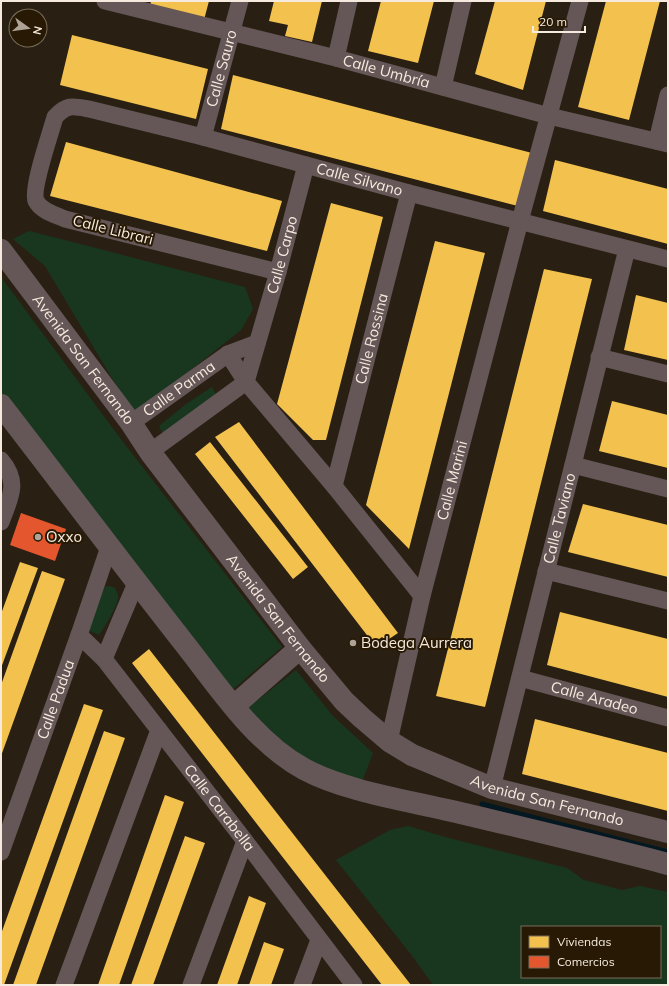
<svg xmlns="http://www.w3.org/2000/svg" width="669" height="986" font-family="Mulish,sans-serif">
	<rect width="100%" height="100%" fill="#292013"/>
	<path fill="#19371f" fill-rule="evenodd" d="M29,231l67,17 149,39 8,22 -12,21 -107,85 -89,-149 -32,-27z
		M1,277l119,161 162,209 -51,44 -230,-299z
		M212,387l5,9 -53,40 -5,-10 27,-22z
		M106,586l8,1c2,3 5,7 4,11 -1,9 -14,30 -19,37l-9,-4c-1,-15 7,-34 16,-45z
		M296,670l36,45 41,38 -13,34 -48,-16 -67,-61z
		M408,826l37,11 122,31 17,12 38,10 18,-4 28,6v93h-235l-20,-28 -77,-97 54,-30zM522,927h138v50h-138z"/>
	<path fill="#f2c14e" d="M151,1h58l-5,19 -54,-14z
		M274,1h48l-10,41 -27,-6 3,-11 -19,-4z
		M381,1h53l-16,62 -50,-12z
		M495,1h51l-23,89 -48,-16z
		M606,1h54l-31,119 -51,-13z
		M72,35l136,34 -12,50 -136,-34z
		M233,75l299,78 -14,53 -297,-77z
		M66,142l216,59 -15,50 -217,-55z
		M555,160l113,29v55l-125,-33z
		M331,203l52,14 -57,223h-13l-36,-36z
		M435,241l50,12 -76,296 -43,-44z
		M544,269l48,10 -107,428 -49,-11z
		M636,295l32,8v57l-44,-10z
		M612,401l56,14v53l-69,-17z
		M239,422l159,211 -12,8 -4,-4 -9,6 -158,-206z
		M210,442l98,125 -15,12 -98,-125z
		M583,504l85,21v52l-100,-25z
		M20,562l18,6 -37,100v-54z
		M42,571l23,8 -64,177v-71z
		M560,612l108,27v58l-121,-32z
		M149,649l262,336h-29l-250,-322z
		M84,704l19,6 -99,275h-3v-51z
		M535,719l133,34v58l-146,-37z
		M104,731l21,7 -89,247h-23z
		M165,795l19,7 -65,183h-21z
		M185,836l20,7 -52,142h-22z
		M249,896l17,7 -29,82h-20z
		M264,942l20,7 -13,36h-22z"/>
	<path fill="#e4572e" d="M21,513l45,16 -11,32 -45,-16z"/>
	<g fill="none" stroke-linecap="round" stroke-linejoin="round">
		<path stroke="#041822" stroke-width="5" d="M482,804l186,48"/>
		<g stroke="#655657" stroke-width="17">
			<path id="s1" d="M105,1l231,57 213,58 119,28"/>
			<path d="M336,58l13,-57"/>
			<path d="M443,87l20,-86"/>
			<path id="s2" d="M203,137l37,-136"/>
			<path d="M657,141l11,-46"/>
			<path id="s3" d="M278,272l-213,-53c-9,-4 -24,-8 -29,-18 -5,-12 15,-69 19,-84 12,-13 18,-11 34,-8l114,28 206,56 259,66"/>
			<path d="M228,354l18,28 88,104 88,110"/>
			<path d="M599,357l69,17"/>
			<path id="s4" d="M131,423l97,-69 29,-11"/>
			<path id="s5" d="M150,452l96,-70 32,-110 28,-107"/>
			<path d="M1,460c19,22 9,38 0,62"/>
			<path d="M573,465l95,24"/>
			<path id="s6" d="M334,486l75,-293"/>
			<path d="M546,571l122,30"/>
			<path id="s7" d="M79,635l25,24 141,182 109,144"/>
			<path d="M104,659l32,-76"/>
			<path id="s8" d="M520,678l148,40"/>
			<path id="s9" d="M389,741l33,-145 98,-375 60,-220"/>
			<path id="s10" d="M492,788l135,-539"/>
			<path id="s11" d="M1,852l78,-217 30,-88"/>
			<path d="M64,985l95,-255"/>
			<path d="M191,985l54,-144"/>
			<path d="M302,985l17,-45"/>
		</g>
		<g stroke="#655657" stroke-width="22">
			<path id="s12" d="M1,250l130,173 19,29 150,196 44,53 18,17 27,23 23,14 80,33 176,44"/>
			<path d="M1,405c61,79 121,159 183,238 34,43 70,99 120,126 41,22 101,31 148,42 72,17 144,34 216,53"/>
			<path d="M234,706l66,-58"/>
		</g>
	</g>
	<g fill="#aea396" stroke="#271903" stroke-width="1.5">
		<circle cx="38" cy="537" r="4"/>
		<circle cx="353" cy="643" r="4"/>
	</g>
	<g text-anchor="middle" stroke-width="4" stroke-linejoin="round" paint-order="stroke">
		<g font-size="15" fill="#f5eadd" stroke="#271903">
			<text dy="5" stroke="none"><textPath href="#s2" startOffset="71">Calle Sauro</textPath></text>
			<text dy="5" stroke="none"><textPath href="#s1" startOffset="290">Calle Umbría</textPath></text>
			<text dy="5" stroke="none"><textPath href="#s3" startOffset="658">Calle Silvano</textPath></text>
			<text transform="translate(113 230) rotate(14)" y="5">Calle Librari</text>
			<text dy="5" stroke="none"><textPath href="#s5" startOffset="251">Calle Carpo</textPath></text>
			<text dy="5" stroke="none"><textPath href="#s6" startOffset="152">Calle Rossina</textPath></text>
			<text dy="5" stroke="none"><textPath href="#s12" startOffset="137">Avenida San Fernando</textPath></text>
			<text dy="5" stroke="none"><textPath href="#s4" startOffset="59">Calle Parma</textPath></text>
			<text dy="5" stroke="none"><textPath href="#s9" startOffset="268">Calle Marini</textPath></text>
			<text dy="5" stroke="none"><textPath href="#s10" startOffset="278">Calle Taviano</textPath></text>
			<text dy="5" stroke="none"><textPath href="#s12" startOffset="461">Avenida San Fernando</textPath></text>
			<text dy="5" stroke="none"><textPath href="#s8" startOffset="77">Calle Aradeo</textPath></text>
			<text dy="5" stroke="none"><textPath href="#s11" startOffset="162">Calle Padua</textPath></text>
			<text dy="5" stroke="none"><textPath href="#s12" startOffset="797">Avenida San Fernando</textPath></text>
			<text dy="5" stroke="none"><textPath href="#s7" startOffset="223">Calle Carabella</textPath></text>
		</g>
		<g font-size="15" fill="#f5eadd" stroke="#271903" text-anchor="start">
			<text x="46" y="542">Oxxo</text>
			<text x="361" y="648">Bodega Aurrera</text>
		</g>
	</g>
	<rect width="669" height="986" fill="none" stroke="#f5eadd" stroke-width="4"/>
	<rect x="521" y="926" width="140" height="52" fill="#271903" stroke="#796d5a"/>
	<rect x="529" y="936" width="20" height="12" fill="#f2c14e" stroke="#796d5a"/>
	<text x="557" y="946" font-size="12" fill="#f5eadd">Viviendas</text>
	<rect x="529" y="956" width="20" height="12" fill="#e4572e" stroke="#796d5a"/>
	<text x="557" y="966" font-size="12" fill="#f5eadd">Comercios</text>
	<g transform="translate(28 28) rotate(104)"><circle r="19" fill="#271903" stroke="#796d5a"/>
	<path d="M0-3L7 15L0 10L-7 15Z" fill="#aea396"/>
	<text y="-6" font-size="11" font-weight="bold" text-anchor="middle" fill="#f5eadd">N</text>
	</g>
	<path d="M533 26v6h52v-6" fill="none" stroke="#f5eadd" stroke-width="2"/>
	<text x="539" y="26" font-size="12" fill="#f5eadd" stroke="#271903" stroke-width="3" paint-order="stroke">20 m</text>
</svg>
